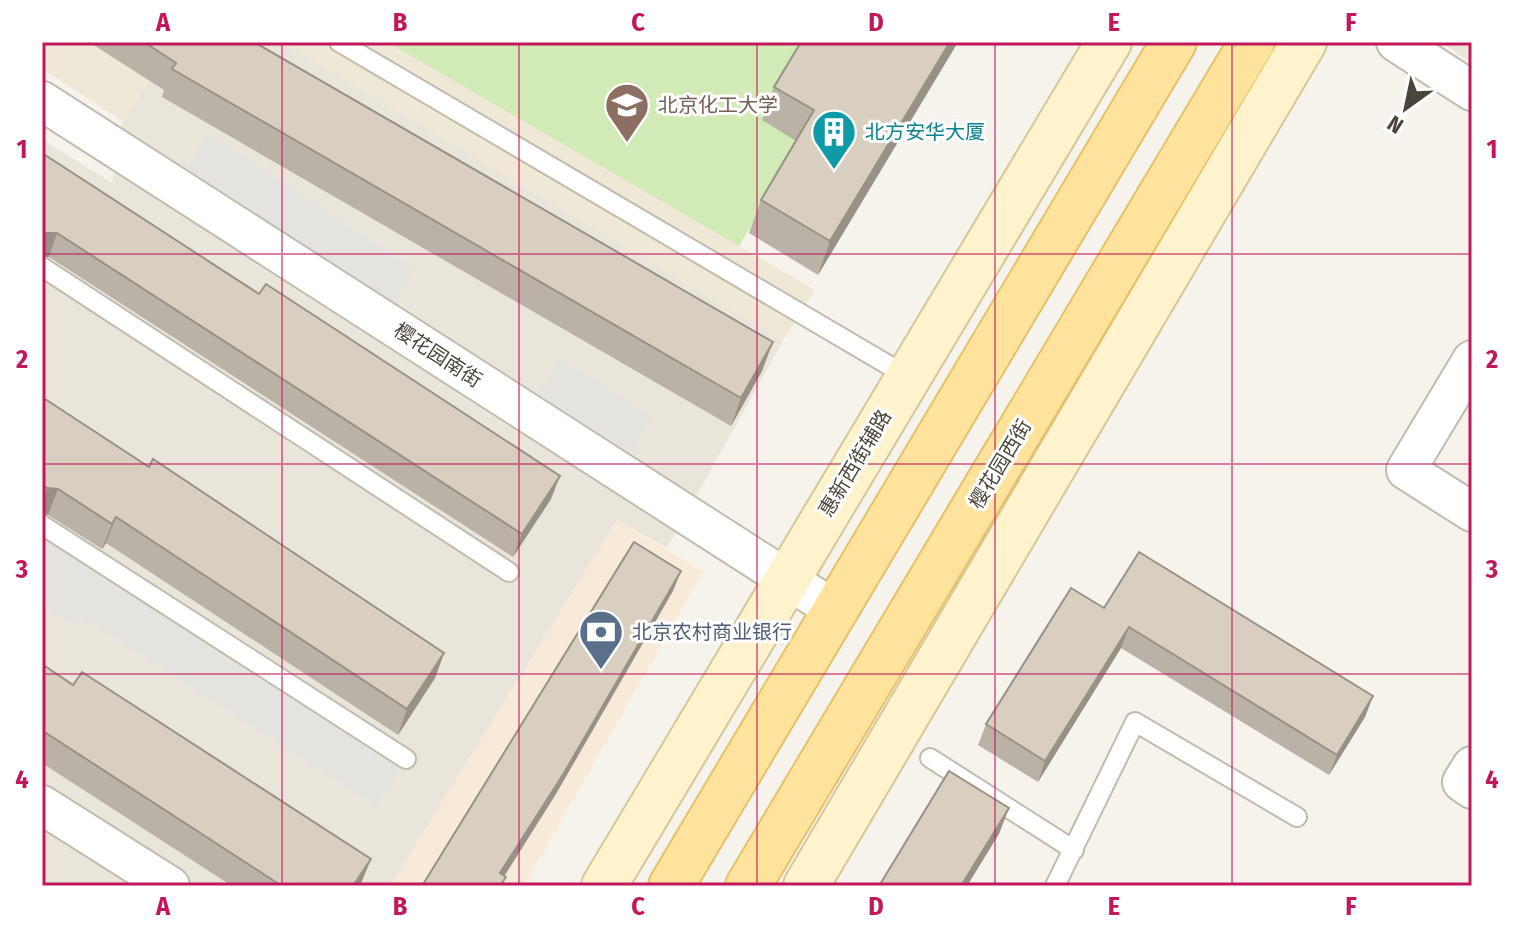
<svg xmlns="http://www.w3.org/2000/svg" width="1514" height="928" font-family="'Fira Sans Condensed','Noto Sans SC',sans-serif">
	<rect width="100%" height="100%" fill="#f6f3ec"/>
	<path fill="#eae5da" d="M173,42h109l501,299 -116,207 -50,-28 -227,366h-348v-747l70,44 11,-62z
		M1440,42h32v21z"/>
	<path fill="#f7ead8" d="M617,520l86,52 -179,314h-134z"/>
	<path fill="#efe8d6" d="M42,42h131l-50,79 -81,-52z
		M282,42h580l-123,204 76,44 -32,51z"/>
	<path fill="#d2eab5" d="M387,42h475l-123,204z"/>
	<path fill="#e5e3e0" d="M208,134l206,135 -24,37 -207,-135z
		M561,359l91,59 -22,35 -92,-59z
		M42,536l359,232 -25,38 -297,-191 -6,9 -31,-20z"/>
	<g fill="none" stroke-linecap="round" stroke-linejoin="round">
		<g stroke="#c2bbae" stroke-width="22">
			<path id="lane" d="M339,42l568,334
				M42,267l467,305
				M42,525l364,234
				M930,758l144,92
				M1055,886l80,-164 162,95"/>
		</g>
		<g stroke="#c2bbae" stroke-width="42">
			<path id="street" d="M1396,42l76,49
				M42,101l793,509
				M1472,360l-66,110 66,42
				M1472,766l-10,16 10,7
				M42,805l128,81"/>
		</g>
		<g stroke="#d6c79b" stroke-width="48">
			<path id="secondary" d="M604,886l505,-844
				M806,886l498,-844"/>
		</g>
		<g stroke="#e6c16a" stroke-width="48">
			<path id="primary" d="M671,886l503,-844
				M748,886l504,-844"/>
		</g>
		<use href="#lane" stroke="#fff" stroke-width="18"/>
		<use href="#street" stroke="#fff" stroke-width="38"/>
		<use href="#secondary" stroke="#fff3cd" stroke-width="44"/>
		<use href="#primary" stroke="#ffe39c" stroke-width="44"/>
	</g>
	<path fill="#bab2a6" d="M89,42h165l508,329 -31,55 -569,-329 2,-7z
		M958,42l-140,233 -69,-42 12,-33 35,-59 -34,-21 12,-33z
		M42,153l509,346 -38,58 -464,-300h-7z
		M42,397l107,70 295,186 -9,25 -37,57 -292,-192 -4,6 -54,-34 -6,-1z
		M1104,608l269,88 -8,21 -36,58 -208,-127 -83,134 -60,-37 8,-21z
		M42,664l318,222h-128l-190,-123z"/>
	<path fill="#979187" d="M950,42h8l-140,233 12,-34z
		M44,233h13l-8,24h-7v-18z
		M773,342l-11,29 -31,55 10,-28z
		M560,476l-9,23 -38,58 9,-23z
		M47,488l11,1 -10,26 -6,-1v-11z
		M116,517l-10,26 -4,6 10,-25z
		M681,571l-8,20 -117,203 -58,92 2,-13z
		M1129,627l-8,21 -83,134 7,-21z
		M444,653l-9,25 -37,57 9,-26z
		M1373,696l-8,21 -36,58 8,-20z
		M1009,808l-10,26 -32,52h-6z
		M371,859l-11,27h-7z"/>
	<path fill="#d8cfc1" stroke="#979187" stroke-width="2" d="M144,42h110l519,300 -32,56 -569,-329 4,-6z
		M801,42h149l-120,199 -69,-41 53,-90 -40,-23z
		M42,153l217,141 7,-10 294,192 -38,58 -465,-301h-13l-2,-1z
		M42,397l107,70 4,-8 291,194 -37,56 -291,-192 -4,7 -54,-35 -11,-1 -5,-4z
		M634,542l47,29 -117,202 -64,100 6,4 -6,9h-78z
		M1139,552l234,144 -36,59 -208,-128 -84,134 -59,-37 85,-136 33,20z
		M42,664l31,21 9,-13 289,187 -18,27h-71l-239,-155 -1,1z
		M949,771l60,37 -48,78h-82z"/>
	<path fill="none" stroke="#c2185b" stroke-width="2" stroke-opacity="0.55" d="M282,42v844M519,42v844M757,42v844M995,42v844M1232,42v844M42,254h1430M42,464h1430M42,674h1430"/>
	<defs>
		<g id="university-pin" transform="scale(2.3)"><path d="M0 17L-7.5 6A9.5 9.5 0 1 1 7.5 6Z" fill="#8d6e63" stroke="#fff"/><path d="M0-5L7-2L0 1L-7-2ZM-4 1L0 2.5L4 1V4Q0 6-4 4Z" fill="#fff"/></g>
		<g id="building-pin" transform="scale(2.3)"><path d="M0 17L-7.5 6A9.5 9.5 0 1 1 7.5 6Z" fill="#0f9aa8" stroke="#fff"/><path d="M-4-6H4V6H1V3H-1V6H-4ZM-2.5-4.3h1.7v1.8h-1.7ZM.8-4.3h1.7v1.8H.8ZM-2.5-1h1.7V.8h-1.7ZM.8-1h1.7V.8H.8Z" fill="#fff"/></g>
		<g id="bank-pin" transform="scale(2.3)"><path d="M0 17L-7.5 6A9.5 9.5 0 1 1 7.5 6Z" fill="#5c6f8a" stroke="#fff"/><path d="M-6-4H6V4H-6ZM0-2.3a2.3 2.3 0 1 0 0 4.6a2.3 2.3 0 1 0 0-4.6Z" fill="#fff"/></g>
	</defs>
	<g fill-rule="evenodd">
		<use href="#university-pin" x="627" y="105"/>
		<use href="#building-pin" x="834" y="132"/>
		<use href="#bank-pin" x="601" y="632"/>
	</g>
	<g text-anchor="middle" stroke-width="6" stroke-linejoin="round" paint-order="stroke">
		<g font-size="20" fill="#785e54" stroke="#fff" text-anchor="start">
			<text x="658" y="112">北京化工大学</text>
		</g>
		<g font-size="20" fill="#0d838f" stroke="#fff" text-anchor="start">
			<text x="865" y="139">北方安华大厦</text>
		</g>
		<g font-size="20" fill="#4b4439" stroke="#fff">
			<text transform="translate(438 355) rotate(33)" y="7">樱花园南街</text>
			<text transform="translate(855 463) rotate(-59)" y="7">惠新西街辅路</text>
			<text transform="translate(1000 464) rotate(-59)" y="7">樱花园西街</text>
		</g>
		<g font-size="20" fill="#4e5e75" stroke="#fff" text-anchor="start">
			<text x="632" y="639">北京农村商业银行</text>
		</g>
	</g>
	<rect width="1514" height="928" fill="none" stroke="#ffffff" stroke-width="88"/>
	<g transform="translate(1406 108) rotate(213)" stroke="#ffffff" stroke-width="6" paint-order="stroke">
	<path d="M0-6L14 30L0 20L-14 30Z" fill="#4b4439"/>
	<text y="-12" font-size="22" font-weight="bold" text-anchor="middle" fill="#4b4439">N</text>
	</g>
	<rect x="44" y="44" width="1426" height="840" fill="none" stroke="#c2185b" stroke-width="3"/>
	<g font-size="26" text-anchor="middle" font-weight="bold" fill="#c2185b">
		<text x="163" y="31">A</text>
		<text x="400" y="31">B</text>
		<text x="638" y="31">C</text>
		<text x="876" y="31">D</text>
		<text x="1114" y="31">E</text>
		<text x="1351" y="31">F</text>
		<text x="22" y="158">1</text>
		<text x="1492" y="158">1</text>
		<text x="22" y="368">2</text>
		<text x="1492" y="368">2</text>
		<text x="22" y="578">3</text>
		<text x="1492" y="578">3</text>
		<text x="22" y="788">4</text>
		<text x="1492" y="788">4</text>
		<text x="163" y="915">A</text>
		<text x="400" y="915">B</text>
		<text x="638" y="915">C</text>
		<text x="876" y="915">D</text>
		<text x="1114" y="915">E</text>
		<text x="1351" y="915">F</text>
	</g>
</svg>
